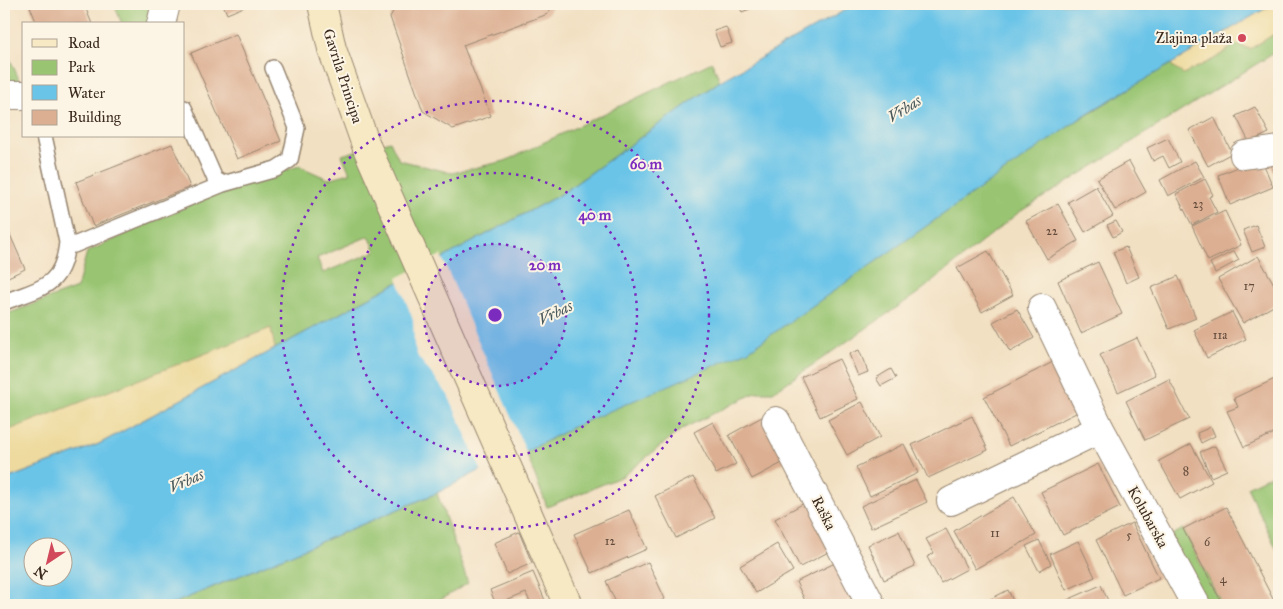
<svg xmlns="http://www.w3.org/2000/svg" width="1283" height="609" font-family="'IM FELL Great Primer',serif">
	<rect width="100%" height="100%" fill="#fcf5e5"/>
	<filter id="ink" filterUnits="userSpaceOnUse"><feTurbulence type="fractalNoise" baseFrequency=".02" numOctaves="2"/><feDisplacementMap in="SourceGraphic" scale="10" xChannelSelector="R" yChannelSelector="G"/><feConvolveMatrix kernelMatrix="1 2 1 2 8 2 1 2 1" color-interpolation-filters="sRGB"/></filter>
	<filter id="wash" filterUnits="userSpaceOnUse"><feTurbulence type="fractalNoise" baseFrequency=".0096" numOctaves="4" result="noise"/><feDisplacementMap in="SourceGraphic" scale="20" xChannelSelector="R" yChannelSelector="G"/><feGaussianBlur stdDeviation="1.12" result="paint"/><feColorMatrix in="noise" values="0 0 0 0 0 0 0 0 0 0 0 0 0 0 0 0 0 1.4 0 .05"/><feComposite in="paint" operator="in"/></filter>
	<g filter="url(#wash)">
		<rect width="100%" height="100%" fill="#f2e0c2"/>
		<path fill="#99c572" stroke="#6a7848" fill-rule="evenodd" d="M114,4h41l-4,20h-29z
			M1279,31v19l-261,163 -100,80 -145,99h-16l-75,37 -59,47 -76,31 -21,-55 47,-25 597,-363 13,10 31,-15 22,-15 14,5z
			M4,46l14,31 1,9 -15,3z
			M712,62l8,19 -159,113 -462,250 -95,36v-165l73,-27 10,-36 135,-62 77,-24 29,13 22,-6 -8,-18 48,-14 9,19 53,13 53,-12zM369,236l7,15 -53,22 -6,-15z
			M1279,471v83l-32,-67z
			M437,493l31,90 -36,22h-262z
			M1183,529l39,76h-16l-37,-68z"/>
		<path fill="#eeda9e" stroke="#94825e" d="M1273,4l6,1v26l-29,18 -14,-5 -22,15 -31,15 -13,-10z
			M271,328l4,21 -176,95 -95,36v-48z"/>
		<path fill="#6ac4e8" stroke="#527783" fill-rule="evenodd" d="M856,4h417l-185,109 -340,238 -175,76 -47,25 -45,18 -44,23 -267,112h-166v-125l95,-36 462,-250 159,-113zM32,546h30v30h-30z"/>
		<path fill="#f2e0c2" d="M441,255l86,199 -45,18 -34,-77 -30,-38 -4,-12 -1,-25 -16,-42z"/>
		<g id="blocks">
			<path fill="#dcaf92" d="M29,4h55l8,20h-55z
				M223,4h28l-24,10z
				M397,4h156l-5,10 -85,31 28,71 -38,13 -30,-18 -33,-94z
				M738,4h24l-20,8z
				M726,27l6,16 -12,4 -6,-16z
				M236,34l45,107 -44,18 -46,-106z
				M1255,107l14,26 -20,9 -13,-26z
				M1214,117l18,36 -24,13 -19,-36z
				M1168,138l12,24 -11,6 -6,-12 -10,5 -6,-13z
				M172,144l18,43 -97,39 -17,-44z
				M1261,158l12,29 -43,18 -12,-30z
				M1129,161l17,31 -31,18 -18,-31z
				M1195,161l9,16 -36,19 -8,-16z
				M1269,161h10v20l-2,1z
				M1205,179l8,16 -4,2 8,15 -25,13 -16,-31z
				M1096,186l17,30 -28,16 -17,-30z
				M1058,204l20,37 -31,18 -21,-38z
				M1225,211l16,34 -33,16 -16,-35z
				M1116,221l6,11 -9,5 -6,-12z
				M1256,225l9,22 -13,5 -9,-22z
				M8,230l17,39 -21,10v-47z
				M1126,247l13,30 -13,6 -13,-31z
				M988,251l25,44 -31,17 -25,-44z
				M1234,251l5,9 -24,13 -5,-10z
				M1258,256l21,37v10l-36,20 -25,-44z
				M1098,262l24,52 -41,19 -23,-52z
				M1178,276l18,42 -27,11 -18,-41z
				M1017,309l17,29 -24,14 -17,-30z
				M1232,312l14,27 -39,19 -13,-28z
				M1137,338l18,37 -37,17 -18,-37z
				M859,350l9,22 -10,4 -9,-22z
				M839,359l19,40 -38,18 -19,-40z
				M1053,362l25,50 -69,34 -25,-49z
				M891,369l5,9 -15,8 -5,-8z
				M1279,377v54l-35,16 -17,-36 11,-4 -4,-9z
				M1169,379l20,40 -44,21 -19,-39z
				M862,402l18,35 -33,18 -19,-35z
				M972,416l16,34 -60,28 -16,-33z
				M762,417l24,44 -34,18 -23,-44z
				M713,422l23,42 -20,10 -22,-42z
				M1211,427l4,9 -14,7 -4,-10z
				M904,444l14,29 -48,23 -14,-29z
				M1191,444l21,38 -32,17 -21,-38z
				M1215,446l12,24 -16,7 -11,-25z
				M1098,464l22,43 -57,28 -22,-43z
				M693,477l22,41 -39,20 -21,-42z
				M916,480l11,22 -56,26 -10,-22z
				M1014,497l22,38 -61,34 -21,-38z
				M808,501l26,48 -34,18 -25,-48z
				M1226,507l50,98h-53l-40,-76z
				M629,510l18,39 -55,24 -18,-39z
				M1132,523l27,55 -36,17 -27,-55z
				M946,529l21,40 -26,14 -14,-26 7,-4 -8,-14z
				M899,531l16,35 -31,14 -16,-35z
				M519,532l13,31 -25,11 -13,-31z
				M1039,540l12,24 -12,7 -13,-25z
				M1078,541l17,36 -29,13 -16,-36z
				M777,544l16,27 -37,22 -16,-27z
				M648,562l17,37 -14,6h-34l-11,-24z
				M835,563l17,36 -14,6h-31l-11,-23z
				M533,572l14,33h-16l-5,-12 -30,12 -6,-15z
				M1101,585l9,20h-43l-2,-4z
				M1008,590l7,15h-36z"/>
		</g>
	</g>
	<g filter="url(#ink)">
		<use href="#blocks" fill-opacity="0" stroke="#968570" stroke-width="1"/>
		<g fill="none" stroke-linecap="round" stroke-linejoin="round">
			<g stroke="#968570" stroke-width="18">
				<path id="service" d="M184,108l31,71 8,5 53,-15 14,-9 7,-32 -24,-60
					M67,242l7,3 149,-61
					M4,302c37,-14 59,-15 63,-60l-23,-106"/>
			</g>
			<g stroke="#968570" stroke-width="30">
				<path id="minor" d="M161,24l5,-20
					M4,95h20
					M1244,155l35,-5
					M1042,308l58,121 96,176
					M776,421l95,184
					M951,501l149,-72"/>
			</g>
			<g stroke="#968570" stroke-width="30">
				<path id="secondary" d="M322,4l10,45 35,99 201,457"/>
			</g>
			<use href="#service" stroke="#fff" stroke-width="15"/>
			<use href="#minor" stroke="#fff" stroke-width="28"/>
			<use href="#secondary" stroke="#f6e9c3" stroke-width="28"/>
		</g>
	</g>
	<circle cx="495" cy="315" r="71" fill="#7b2cbf" fill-opacity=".12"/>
	<g fill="none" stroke="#7b2cbf" stroke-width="2.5" stroke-dasharray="2.5 5">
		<circle cx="495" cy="315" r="71"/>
		<circle cx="495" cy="315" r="142"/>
		<circle cx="495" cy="315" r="214"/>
	</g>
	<circle fill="#d1495b" stroke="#fcf5e5" stroke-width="2" cx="1242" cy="38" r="5"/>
	<g text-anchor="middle" stroke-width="4" stroke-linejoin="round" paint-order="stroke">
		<g font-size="12" fill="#634b3b">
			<text x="1198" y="208">23</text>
			<text x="1052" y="235">22</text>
			<text x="1249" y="290">17</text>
			<text x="1220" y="339">11a</text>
			<text x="1186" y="475">8</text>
			<text x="995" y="537">11</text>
			<text x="1129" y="539">5</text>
			<text x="610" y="545">12</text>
			<text x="1207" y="546">6</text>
			<text x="1223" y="583">4</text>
		</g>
		<g font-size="15" fill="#3b2a1e" stroke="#fcf5e5" text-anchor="end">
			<text x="1232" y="43">Zlajina plaža</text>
		</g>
		<g font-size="15" fill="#3b2a1e" stroke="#fcf5e5">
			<text transform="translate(343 76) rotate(72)" y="5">Gavrila Principa</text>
			<text transform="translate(824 513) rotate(63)" y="5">Raška</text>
			<text transform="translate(1148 517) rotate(61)" y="5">Kolubarska</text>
		</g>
		<g font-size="16" font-style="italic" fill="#49585b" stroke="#fcf5e5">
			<text transform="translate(904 108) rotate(-32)" y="6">Vrbas</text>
			<text transform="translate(555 312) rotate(-26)" y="6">Vrbas</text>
			<text transform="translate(186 480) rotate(-24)" y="6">Vrbas</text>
		</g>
	</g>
	<circle cx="495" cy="315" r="8" fill="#7b2cbf" stroke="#fcf5e5" stroke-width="2.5"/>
	<g font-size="15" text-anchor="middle" font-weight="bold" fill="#7b2cbf" stroke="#fcf5e5" stroke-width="4" stroke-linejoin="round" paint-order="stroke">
		<text x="646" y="169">60 m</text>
		<text x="595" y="220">40 m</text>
		<text x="545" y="270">20 m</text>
	</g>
	<rect width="1283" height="609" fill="none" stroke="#fcf5e5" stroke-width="20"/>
	<rect x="22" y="22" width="162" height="115" fill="#fcf5e5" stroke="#afa495"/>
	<rect x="32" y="39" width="25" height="8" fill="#f6e9c3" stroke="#afa495"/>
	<text x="68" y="48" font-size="15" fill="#3b2a1e">Road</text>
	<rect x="32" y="60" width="25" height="15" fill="#99c572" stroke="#afa495"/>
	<text x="68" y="72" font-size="15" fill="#3b2a1e">Park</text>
	<rect x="32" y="85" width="25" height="15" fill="#6ac4e8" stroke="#afa495"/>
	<text x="68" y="98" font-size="15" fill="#3b2a1e">Water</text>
	<rect x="32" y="110" width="25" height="15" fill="#dcaf92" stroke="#afa495"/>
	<text x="68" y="122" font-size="15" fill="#3b2a1e">Building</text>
	<g transform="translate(48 562) rotate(215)"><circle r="24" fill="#fcf5e5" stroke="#afa495"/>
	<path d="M0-4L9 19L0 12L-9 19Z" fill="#d1495b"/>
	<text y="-8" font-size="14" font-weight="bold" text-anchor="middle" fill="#3b2a1e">N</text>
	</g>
</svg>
